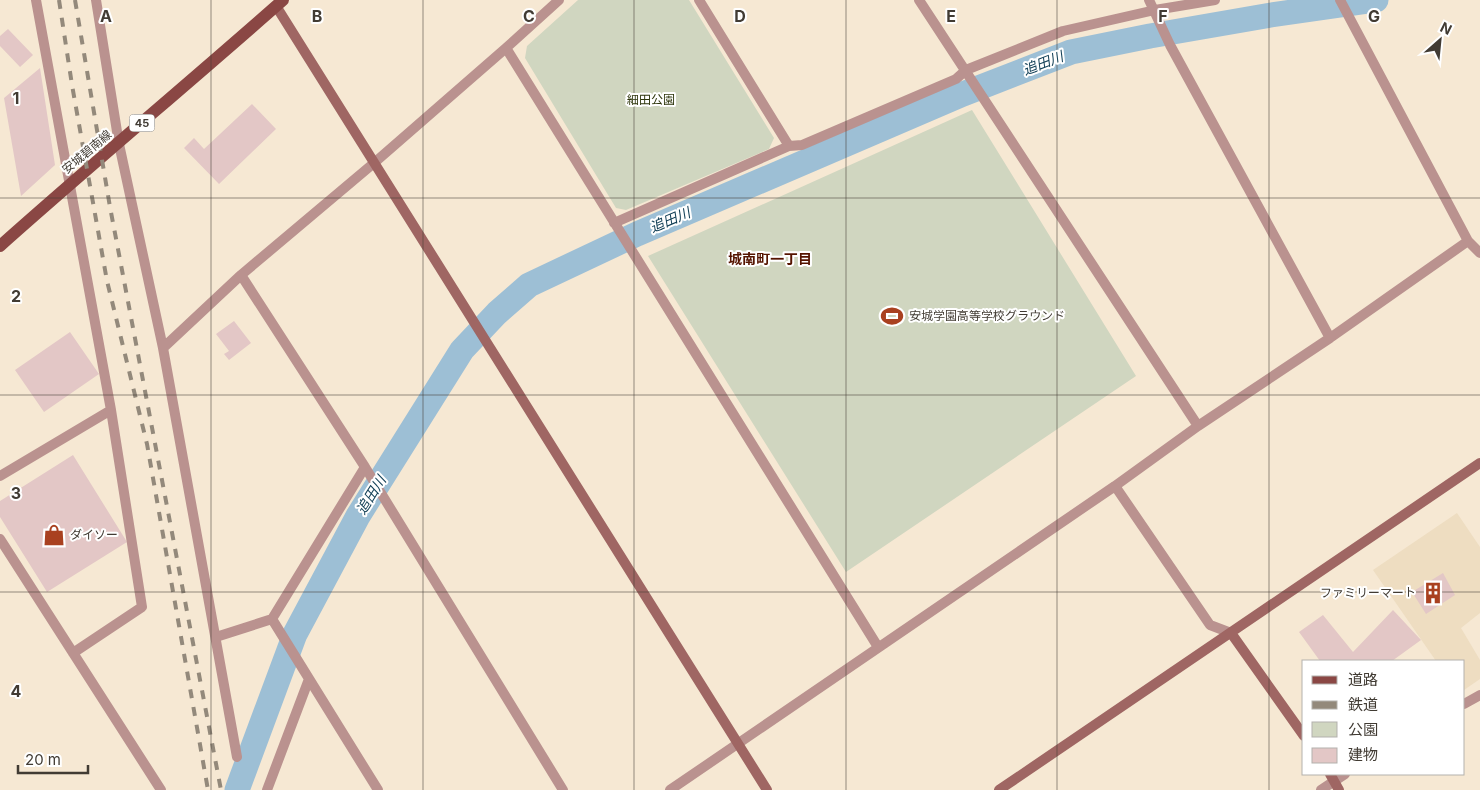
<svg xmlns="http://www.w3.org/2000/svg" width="1480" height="790" font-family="Inter,'Noto Sans JP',sans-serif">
	<rect width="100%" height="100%" fill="#f6e8d3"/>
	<path fill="#eeddc1" d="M1457,513l23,34v66l-19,15 19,32v19l-16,11v-29h-28l-63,-91z"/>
	<path fill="#d0d6c0" d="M578,0h111l85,138 -5,11 -143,61 -10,-2 -91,-150 2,-12z
		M972,110l164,266 -290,196 -198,-316z"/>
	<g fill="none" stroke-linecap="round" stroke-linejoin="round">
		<path stroke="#9dbfd5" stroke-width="25" d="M237,790l58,-156 63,-118 104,-166 35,-37 32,-28 108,-51 326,-140 108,-42 79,-16 121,-21 105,-15"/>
	</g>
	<path fill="#e3c7c6" d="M8,29l25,26 -13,12 -20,-21v-10z
		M40,68l15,97 -34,31 -17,-98z
		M252,104l24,25 -57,55 -35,-36 10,-10 10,11z
		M234,321l17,22 -22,17 -5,-6 5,-3 -13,-17z
		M70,332l29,42 -55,38 -29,-42z
		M73,455l54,87 -80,50 -47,-75v-16z
		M1443,573l12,22 -29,19 -14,-22z
		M1393,610l28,30 -29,21h-72l-21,-29 24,-17 30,37z"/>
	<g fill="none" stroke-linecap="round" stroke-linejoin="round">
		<path stroke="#ba928f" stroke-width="10" d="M36,0l75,410
			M96,0l23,144 44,204 74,409
			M699,0l90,146
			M919,0l279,426
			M1149,0l21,45 160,293
			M506,48l372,599
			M614,223l175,-77 13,-1 154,-66 10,-9 97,-39 92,-21 60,-10
			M1468,241l12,12
			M241,275l124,192 198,323
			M163,348l78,-73 133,-112 132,-115 53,-48
			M365,467l-93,152 106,171
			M0,476l111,-66 31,197 -69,46
			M1115,486l95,139 21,8
			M0,539l161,251
			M216,637l56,-18
			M1464,704l16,-9
			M267,790l42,-111
			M670,790l445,-304 83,-60 132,-88 138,-97 -128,-241
			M1321,790l24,-16"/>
		<path stroke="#9f6663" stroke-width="10" d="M276,6l491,784
			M1231,633l73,103
			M1330,774l9,16
			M999,790l481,-327"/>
		<path stroke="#8a4744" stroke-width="12" d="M0,246c93,-83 189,-163 283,-246"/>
		<path stroke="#93897b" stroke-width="4" stroke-dasharray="9 9" stroke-linecap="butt" d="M59,0l13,85 35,196 40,163 61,346
			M75,0l35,207 111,583"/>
	</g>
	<path fill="none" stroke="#413b33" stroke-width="1" stroke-opacity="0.55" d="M211,0v790M423,0v790M634,0v790M846,0v790M1057,0v790M1269,0v790M0,198h1480M0,395h1480M0,592h1480"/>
	<defs>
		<g id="stadium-bare" transform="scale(1.725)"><path d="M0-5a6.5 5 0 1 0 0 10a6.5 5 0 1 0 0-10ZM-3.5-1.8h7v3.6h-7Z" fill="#a94120" stroke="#fff" stroke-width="2.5" paint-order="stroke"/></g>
		<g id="shop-bare" transform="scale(1.725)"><path d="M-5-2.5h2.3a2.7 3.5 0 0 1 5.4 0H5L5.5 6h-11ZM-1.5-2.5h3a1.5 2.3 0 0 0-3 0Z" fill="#a94120" stroke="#fff" stroke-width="2.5" paint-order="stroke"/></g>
		<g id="building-bare" transform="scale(1.725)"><path d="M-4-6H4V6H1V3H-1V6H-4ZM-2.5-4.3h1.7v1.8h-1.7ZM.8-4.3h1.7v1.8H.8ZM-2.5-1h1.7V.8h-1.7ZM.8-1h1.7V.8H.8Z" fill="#a94120" stroke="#fff" stroke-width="2.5" paint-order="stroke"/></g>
	</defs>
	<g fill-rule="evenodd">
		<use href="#stadium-bare" x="892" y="316"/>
		<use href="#shop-bare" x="54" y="535"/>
		<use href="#building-bare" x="1433" y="593"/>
	</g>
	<g text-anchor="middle" stroke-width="4" stroke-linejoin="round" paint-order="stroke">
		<rect fill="#fff" stroke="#7a7670" stroke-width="1" x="129.5" y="114.5" width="25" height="17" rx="4"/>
		<g font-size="11" font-weight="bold" fill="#413b33">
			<text x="142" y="127">45</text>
		</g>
		<g font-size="12" fill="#2d350b" stroke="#fff">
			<text x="651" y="104">細田公園</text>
		</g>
		<g font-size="12" fill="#413b33" stroke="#fff">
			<text transform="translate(87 152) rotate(-40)" y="4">安城碧南線</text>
		</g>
		<g font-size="12" fill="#413b33" stroke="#fff" text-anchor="start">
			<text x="909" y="320">安城学園高等学校グラウンド</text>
			<text x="70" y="539">ダイソー</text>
			<text x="1416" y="597" text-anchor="end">ファミリーマート</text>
		</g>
		<g font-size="14" font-style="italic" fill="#134057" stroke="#fff">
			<text transform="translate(1043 63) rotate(-21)" y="5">追田川</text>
			<text transform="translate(670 220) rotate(-23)" y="5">追田川</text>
			<text transform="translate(371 495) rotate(-58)" y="5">追田川</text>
		</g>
		<g font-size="14" font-weight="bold" fill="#551400" stroke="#fff">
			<text x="770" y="264">城南町一丁目</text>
		</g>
	</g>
	<g font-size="16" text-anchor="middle" font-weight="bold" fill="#413b33" stroke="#fff" stroke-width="4" stroke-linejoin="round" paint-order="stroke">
		<text x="106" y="22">A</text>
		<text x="317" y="22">B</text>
		<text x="529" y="22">C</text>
		<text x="740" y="22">D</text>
		<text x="951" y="22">E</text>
		<text x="1163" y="22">F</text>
		<text x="1374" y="22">G</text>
		<text x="16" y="104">1</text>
		<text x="16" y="302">2</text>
		<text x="16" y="499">3</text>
		<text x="16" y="697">4</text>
	</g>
	<rect x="1302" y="660" width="162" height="115" fill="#ffffff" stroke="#b3b1ad"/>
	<rect x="1312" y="676" width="25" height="8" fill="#8a4744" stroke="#b3b1ad"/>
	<text x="1348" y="685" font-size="15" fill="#413b33">道路</text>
	<rect x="1312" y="701" width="25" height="8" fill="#93897b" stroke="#b3b1ad"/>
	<text x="1348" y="710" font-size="15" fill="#413b33">鉄道</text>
	<rect x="1312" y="722" width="25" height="15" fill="#d0d6c0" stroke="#b3b1ad"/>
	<text x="1348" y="735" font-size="15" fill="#413b33">公園</text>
	<rect x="1312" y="748" width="25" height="15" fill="#e3c7c6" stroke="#b3b1ad"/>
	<text x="1348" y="760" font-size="15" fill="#413b33">建物</text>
	<g transform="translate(1440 40) rotate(27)" stroke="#ffffff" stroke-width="4" paint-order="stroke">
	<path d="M0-4L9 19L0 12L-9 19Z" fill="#413b33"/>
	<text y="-8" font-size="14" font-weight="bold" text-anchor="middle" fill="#413b33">N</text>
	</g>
	<path d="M18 765v8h70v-8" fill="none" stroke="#413b33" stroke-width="2.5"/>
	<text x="25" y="765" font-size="15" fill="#413b33" stroke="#ffffff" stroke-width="4" paint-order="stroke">20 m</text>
</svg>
